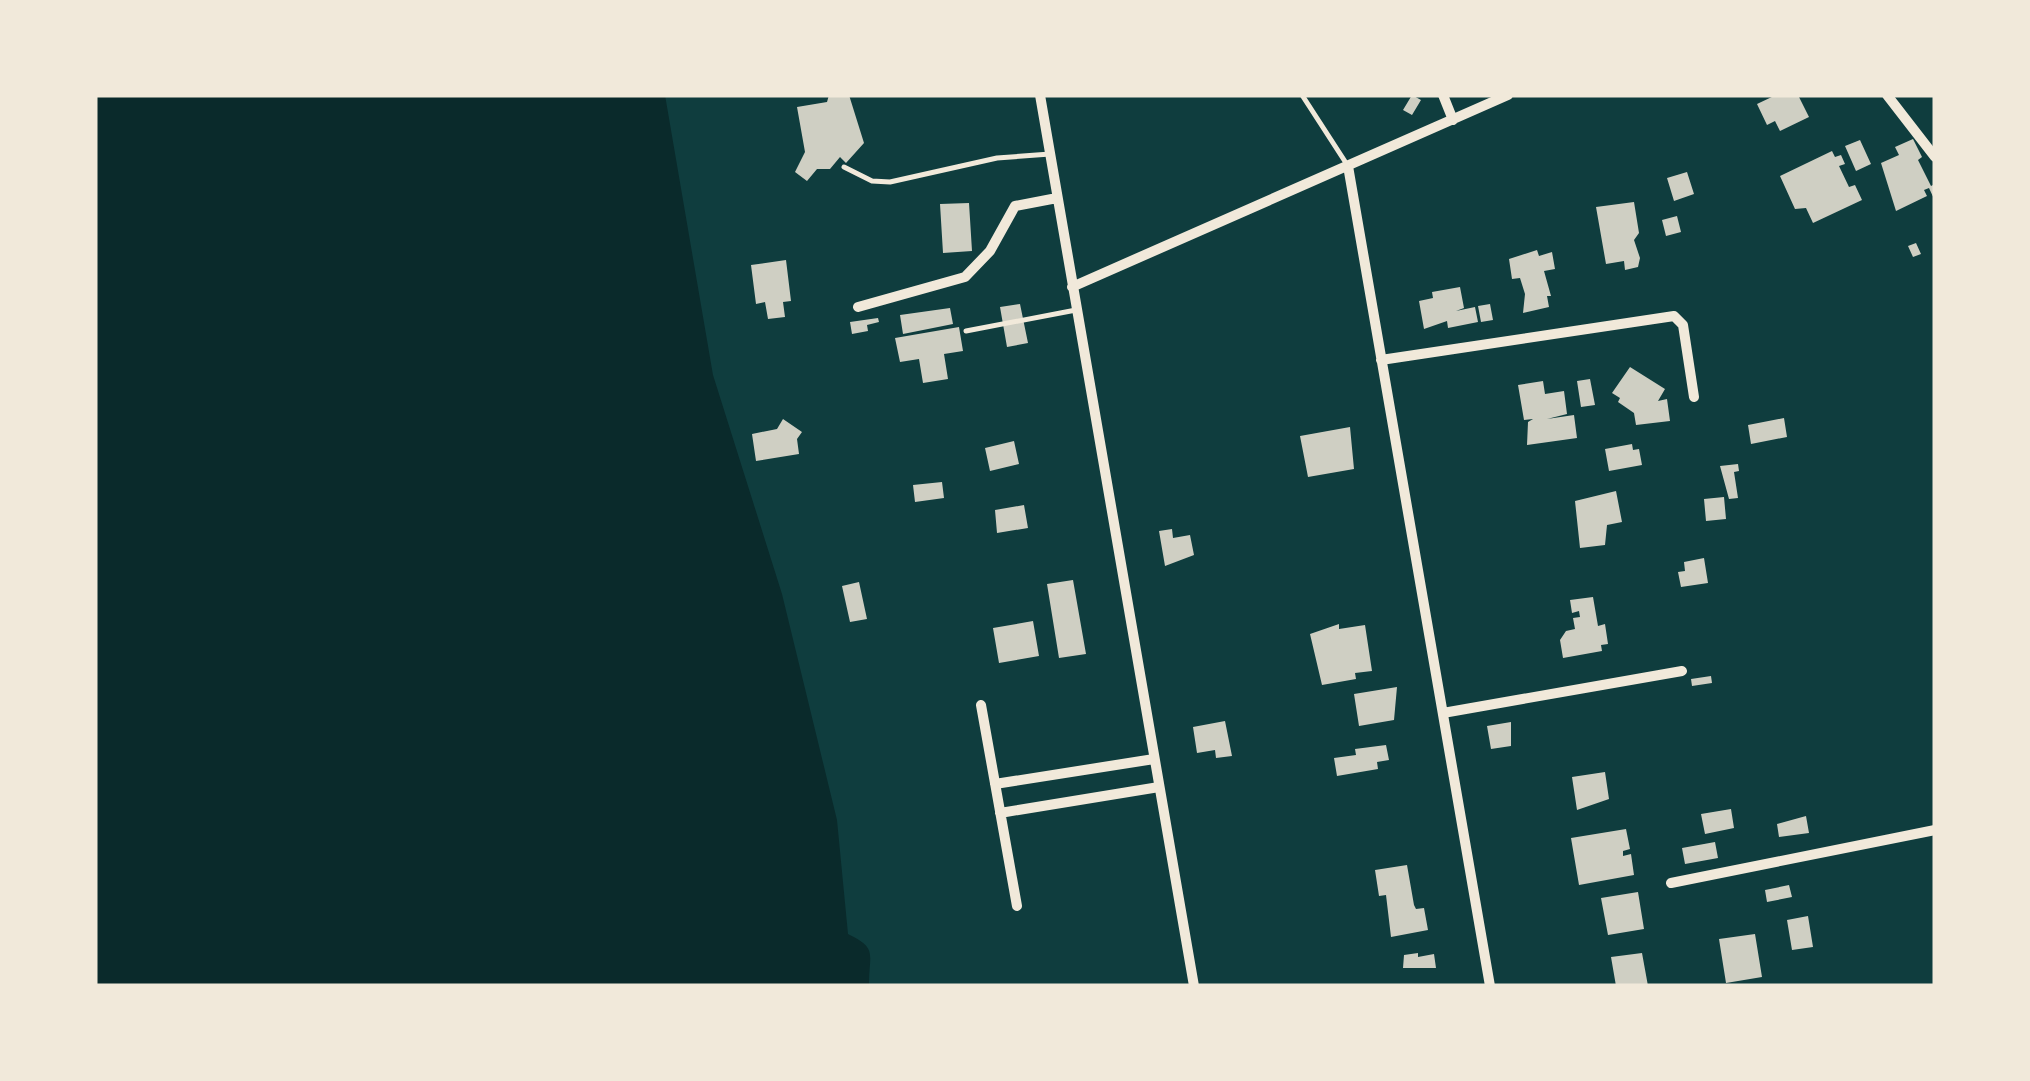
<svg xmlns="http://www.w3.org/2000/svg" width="2030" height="1081" font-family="'Open Sans',sans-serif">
	<rect width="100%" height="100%" fill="#0f3d3e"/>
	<path fill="#0a2a2b" d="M95,95h570l48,280 69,219 55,226 11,114c30,15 21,18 21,52h-774z"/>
	<path fill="#cfcfc3" d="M829,95h20l15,48 -18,20 -6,-6 -10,12h-13l-10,12 -12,-9 10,-20 -8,-45 30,-5z
		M1412,95l9,5 -9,15 -9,-5z
		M1776,95h22l11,22 -29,14 -5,-10 -8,4 -10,-21z
		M1913,139l9,18 -4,3 13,26 4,-2v17l-6,-13 -5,2 3,6 -31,15 -15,-48 18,-8 -4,-8z
		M1860,140l11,24 -15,7 -11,-25z
		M1832,151l3,6 6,-2 4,9 -6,2 10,21 6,-2 7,15 -49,23 -7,-15 -11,1 -15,-33z
		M1687,172l7,22 -20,7 -7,-23z
		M1634,202l5,31 -5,7 6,18 -2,9 -13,3 -1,-9 -18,3 -10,-57z
		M969,203l3,48 -29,2 -3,-49z
		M1677,216l4,16 -15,4 -4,-16z
		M1916,243l5,11 -8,3 -5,-11z
		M1537,250l2,6 13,-4 3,17 -11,2 7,25h-4l2,11 -26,6 2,-19 -5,-16 -8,1 -3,-20z
		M786,260l5,41 -8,1 2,15 -17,2 -3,-17 -9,2 -5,-39z
		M1460,287l4,21 -8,3 19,-4 3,15 -30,6 -1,-7 -23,8 -5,-28 14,-3 -1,-6z
		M1020,304l8,39 -21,4 -7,-40z
		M1490,304l3,16 -12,2 -3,-16z
		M950,308l3,16 -50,10 -3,-19z
		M878,318l1,4 -12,3 1,6 -16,3 -2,-12z
		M959,327l4,24 -19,3 4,25 -25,4 -4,-24 -19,3 -5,-24z
		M1630,367l35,22 -7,12 9,-2 3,22 -34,4 -2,-12 -16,-11 2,-4 -8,-5z
		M1590,379l5,26 -14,2 -4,-26z
		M1543,381l2,13 19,-3 3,23 -20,5 27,-4 3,23 -50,7 1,-23 5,-3 -9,1 -6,-35z
		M1784,418l3,19 -36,7 -3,-19z
		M783,419l19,13 -5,7 2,15 -43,7 -4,-27 25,-5z
		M1350,427l4,42 -46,8 -8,-41z
		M1014,441l5,23 -29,7 -5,-23z
		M1632,444l1,6 6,-1 3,16 -33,6 -4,-22z
		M1738,464l1,7 -5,1 4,26 -9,1 -9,-33z
		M942,482l2,16 -29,4 -2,-17z
		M1616,491l6,31 -15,3 -2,20 -25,3 -5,-47z
		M1724,497l2,22 -20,2 -2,-22z
		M1024,505l4,23 -31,5 -2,-23z
		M1172,529l1,9 17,-3 4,20 -29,11 -6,-35z
		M1704,558l4,25 -27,4 -3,-15 7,-1 -1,-9z
		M1073,580l13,74 -27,4 -12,-74z
		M859,582l8,37 -17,3 -8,-36z
		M1593,597l5,29 7,-2 3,20 -7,1 1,6 -39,7 -3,-18 6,-9 9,-2 -2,-11 7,-1 -1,-6 -7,2 -2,-13z
		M1033,621l6,35 -40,7 -6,-35z
		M1339,624v5l26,-4 7,46 -17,2 1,6 -34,6 -12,-51z
		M1711,676l1,7 -20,3 -1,-7z
		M1397,687l-3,33 -35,6 -5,-32z
		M1225,721l7,35 -16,2 -1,-8 -18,3 -4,-26z
		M1511,722v24l-20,3 -4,-23z
		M1386,745l3,15 -12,2 1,7 -41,7 -3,-18 22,-3 -1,-6z
		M1605,772l4,27 -32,11 -5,-33z
		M1731,809l3,19 -29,6 -4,-20z
		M1806,816l3,17 -30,4 -2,-13z
		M1626,829l4,20 -7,2v5l8,-2 3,21 -55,10 -8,-47z
		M1715,842l3,16 -33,6 -3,-16z
		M1407,865l7,40 2,4 8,-1 4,22 -37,7 -5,-42 -7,1 -4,-26z
		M1789,885l3,12 -25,5 -2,-12z
		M1638,892l6,37 -36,6 -7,-37z
		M1808,916l5,31 -21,3 -5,-30z
		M1755,934l7,43 -36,6 -7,-44z
		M1418,953v4l16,-3 2,14h-33l1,-13z
		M1642,953l6,33h-32l-5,-29z"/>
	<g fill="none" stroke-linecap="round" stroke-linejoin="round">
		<path stroke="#f1e9da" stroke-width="5" d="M1302,95l44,68
			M844,167l28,14 18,1 107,-24 53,-4
			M966,331l110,-21"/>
		<path stroke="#f1e9da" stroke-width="10" d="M1040,95l154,891
			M1443,95l10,25
			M1887,95l48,62
			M1348,166l142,820
			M1072,287l436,-192
			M858,307l107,-30 25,-26 25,-45 42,-8
			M1381,360l293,-44 9,9 11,72
			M981,705l36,201
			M1443,713l239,-42
			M995,784l159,-25
			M1000,813l159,-26
			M1671,883l264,-53"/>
	</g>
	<rect width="2030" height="1081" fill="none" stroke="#f1e9da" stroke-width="195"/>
</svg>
